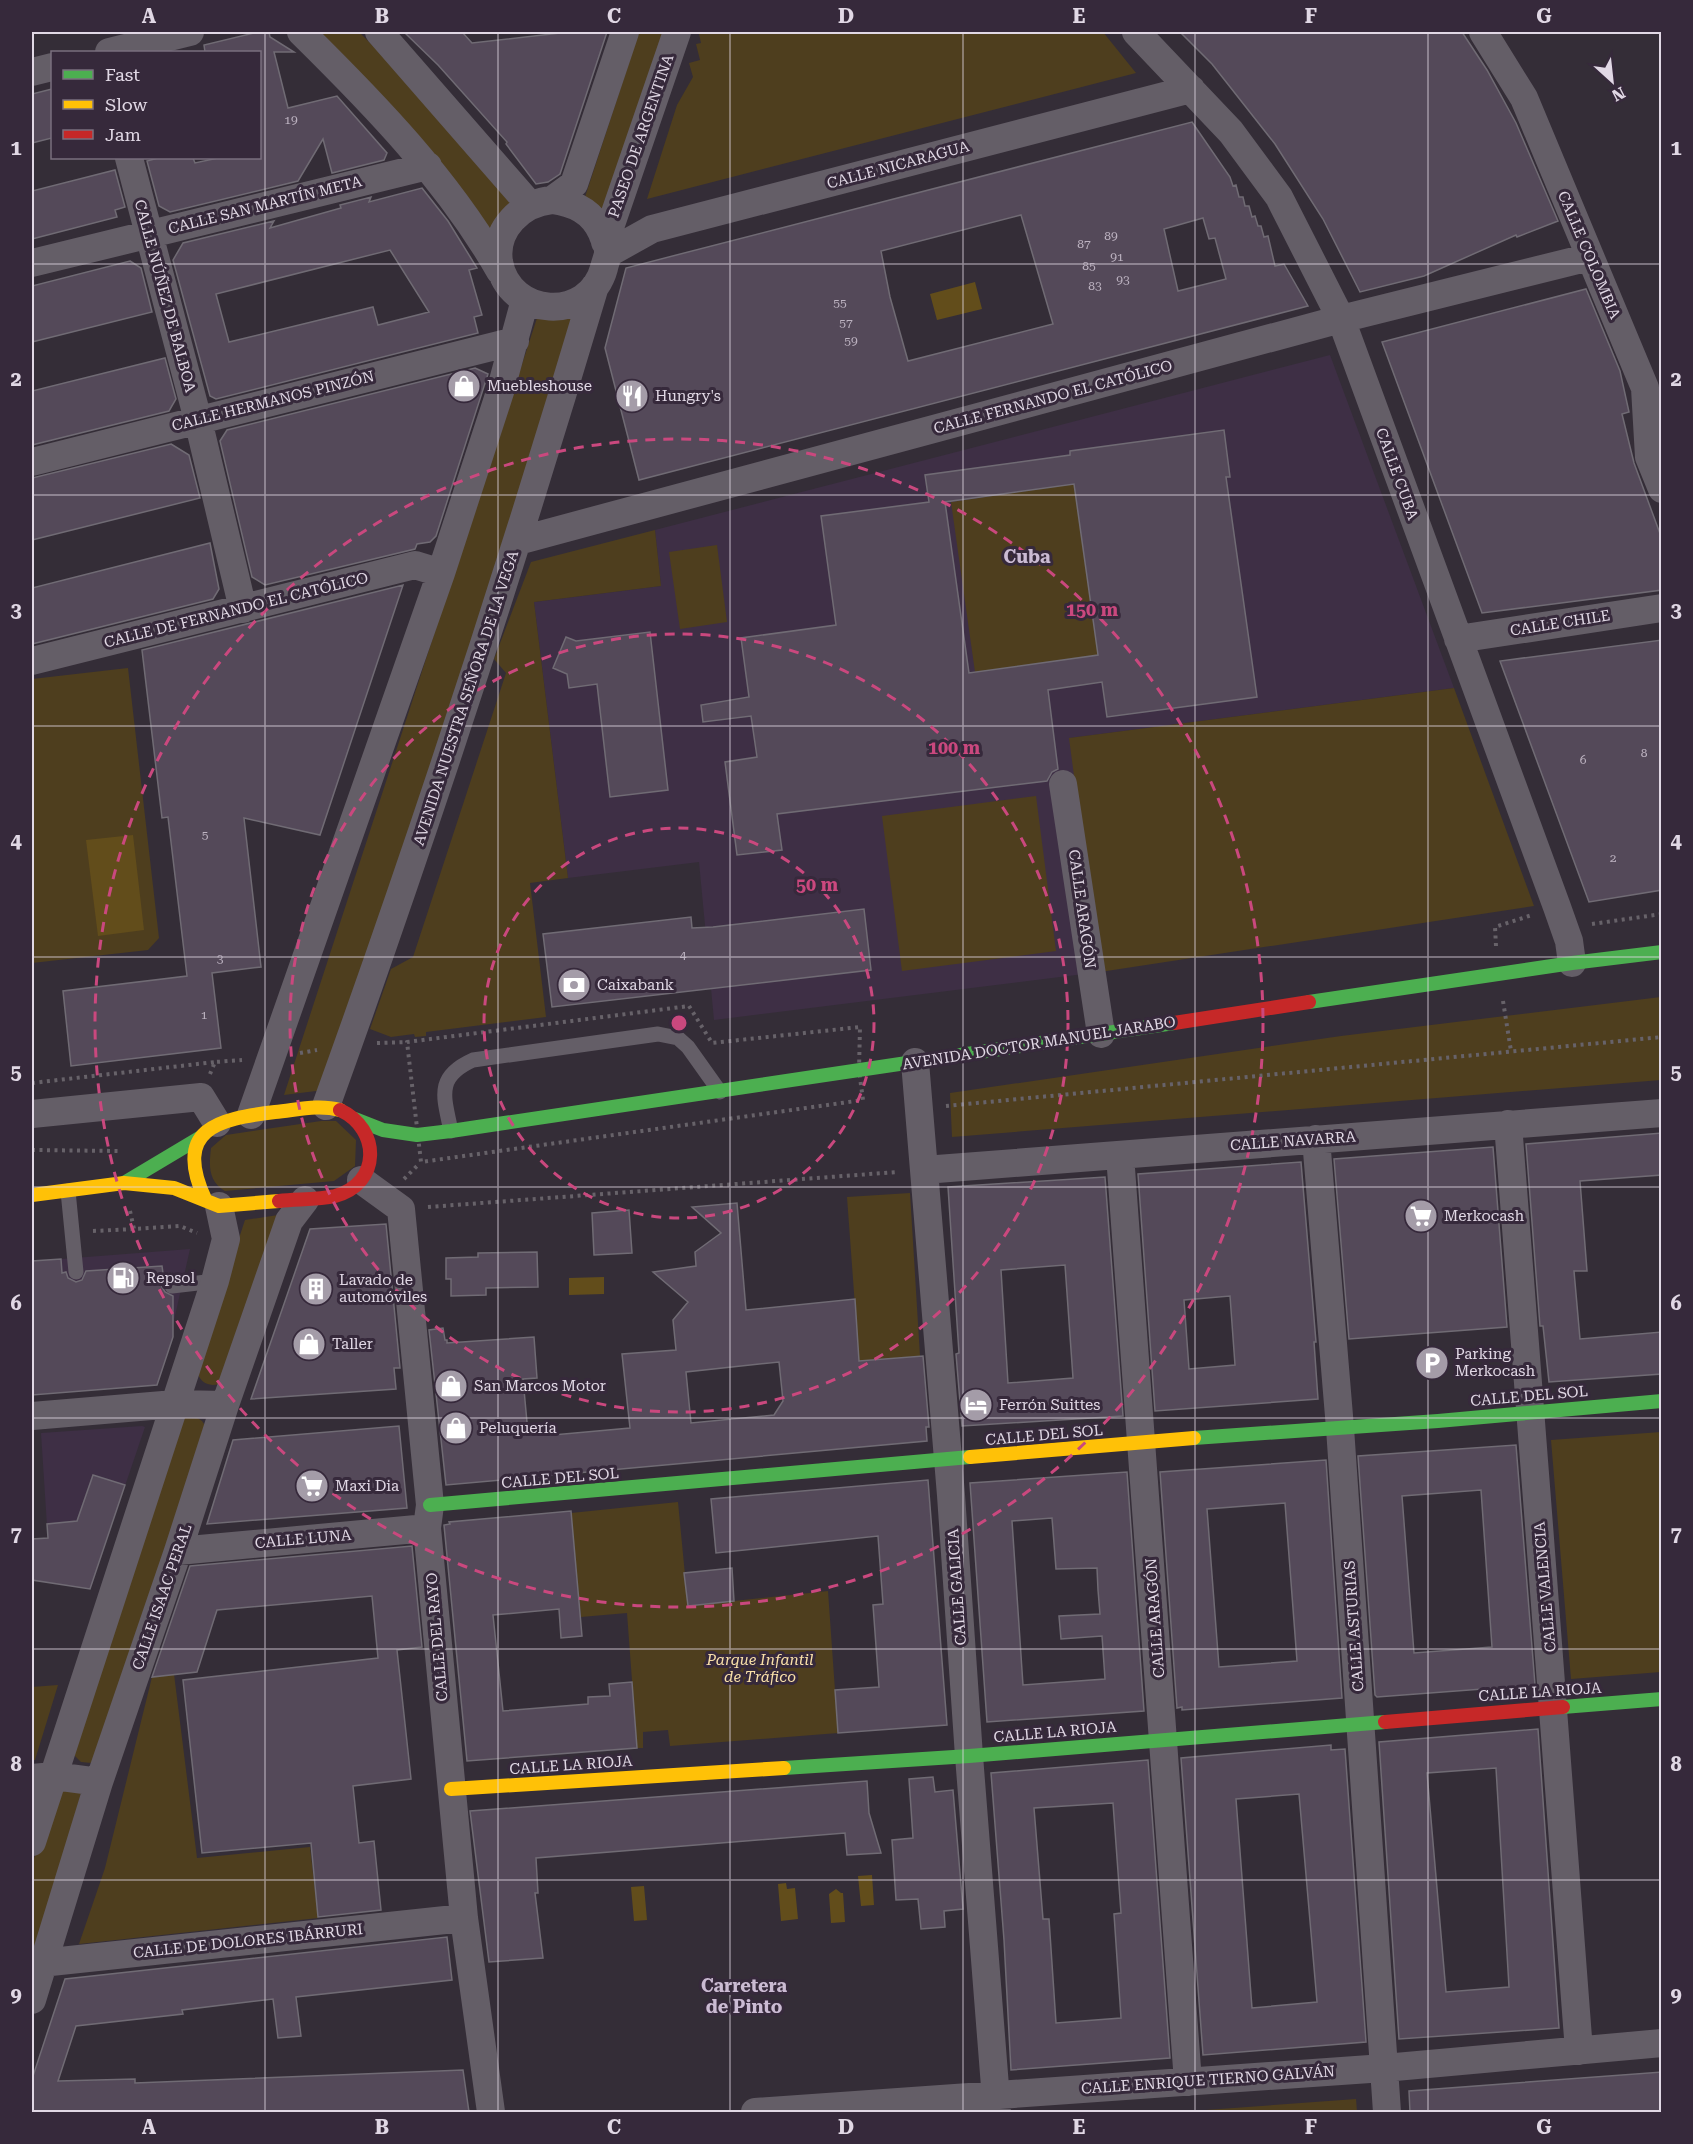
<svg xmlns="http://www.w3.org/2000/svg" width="1693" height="2144" font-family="'Roboto Serif',serif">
	<rect width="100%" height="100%" fill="#342d37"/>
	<path fill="#3e2f45" d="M1330,355l124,333 -384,50 30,234 -386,48 -15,-158 -131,16 -34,-276 127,-16 -6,-56z
		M190,1249l-17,76 -107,7 -5,-73z
		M142,1426l3,1 -37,109 -60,5 -7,-108z"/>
	<path fill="#4e3e1e" d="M317,32h42l48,48 104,124 -19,27z
		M639,32h25l-61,182 -18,-17z
		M708,32h395l33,41 -489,126 30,-94 16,-28 -4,-14 11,-3 -4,-16 5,-1 -2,-9z
		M581,310l-257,780 -40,5 254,-780z
		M1074,484l24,171 -123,17 -24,-170z
		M655,530l6,56 -127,16 34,276 -38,5 16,134 -120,15v4l-11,1 -1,-3 -23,3 -21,-8 21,-60 22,-12 93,-284 -12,-14 37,-97z
		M717,545l10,77 -47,7 -11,-77z
		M128,668l31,270 -11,12 -116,13v-284z
		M1454,688l80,218 -434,66 -31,-234z
		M1036,796l20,155 -154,20 -20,-155z
		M1661,997v83l-709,57 -2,-44 391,-57z
		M321,1121h15l20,19 -1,26 -21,15 -109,10c-17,-10 -16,-25 -14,-43l15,-13z
		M910,1193l10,163 -61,5 -12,-164z
		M278,1215l-56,168c-13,5 -23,0 -26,-15l49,-148z
		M196,1417l6,4 4,6 -114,336 -11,-1 -7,-7 107,-337z
		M1661,1432v240l-90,7 -20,-239z
		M678,1502l10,104 140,-15 10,142 -168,13 -2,-16 -25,2v16h-6l-10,-135 -46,4 -10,-104z
		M174,1674l23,184 113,-11 8,71 -239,26 26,-76 47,-191z
		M58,1685l-23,75h-3v-73z
		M62,1790l19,3 -40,150 -9,9v-87l21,-66z
		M1356,2099l1,13h-179z"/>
	<path fill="#624d1b" d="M975,282l7,27 -45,11 -7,-26z
		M133,835l11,95 -46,6 -12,-96z
		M604,1277v17l-35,1v-17z
		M872,1875l2,30 -13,1 -3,-30z
		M786,1883l1,6 8,-1 3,31 -17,2 -3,-37z
		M644,1886l3,34 -13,1 -3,-34z
		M836,1889l5,4h2l2,29 -14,1 -2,-29z"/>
	<path fill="#544959" stroke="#706b74" stroke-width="1.5" fill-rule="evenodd" d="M258,32h11l1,5 24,15h-20l14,56 49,-12 50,57 -3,7 -52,13 -9,-34 -25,42 -128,31 -11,-6 -12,-45 11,-3h35l2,5 23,-5h42v-106h-55l-1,-7z
		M404,32h58l10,11 97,-11h38l-47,142 -12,8 -12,2 -30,-40 1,-2 -69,-77z
		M1180,32h282l25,38 29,53 42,98 -41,16 -1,-2 -92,41 -64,16 -37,-73 -48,-75 -63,-80z
		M52,89v49l-20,5v-49z
		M1192,122l38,55 3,9 3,-1 3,12h4l2,9h4l3,11 3,-1 3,10h3l3,11 4,-1 7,30 9,-2 24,42 -669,174 -34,-132 21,-80zM1021,215l32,109 -145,37 -18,-64 -9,-46zM1203,218l6,21 6,-1 11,41 -48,12 -14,-62z
		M115,170l10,37 -10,3 2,7 -85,22v-48z
		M422,188l26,33 29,47 -8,2 13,45 -8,2 4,16 -262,66 -6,-3 -37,-136 10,-17 91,-22 -4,7 71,-20 -1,-3 31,-8 -2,5zM390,250l39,62 -51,13 -5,-18 -144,35 -13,-48z
		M130,261l11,7 11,44 -120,30v-56z
		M1586,289l34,82 9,41 -7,2 12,49 28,76v51l-180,23 -100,-271z
		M165,358l11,41 -7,12 -137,34v-54z
		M475,368l13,6 -52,162 -6,6 -13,2 -2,5 -150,36 -13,-8 -32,-136 7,-11z
		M1224,430l6,47h-4l31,220 -150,20 -5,-35 -54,8 10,79 -6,3 -5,9 -270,33 5,36 -45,5 -12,-93 32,-5 -6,-41 -48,6 -2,-17 48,-8 -8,-59 95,-13 -15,-109 108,-14 -4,-27 145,-20v-4zM1074,484l24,171 -129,18 -24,-171z
		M171,444l18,11 11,43 -168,42v-62z
		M210,543l9,46 -6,10 -181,45v-56z
		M403,585l-83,250 -76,-17 17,149 -49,6 9,75 -150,18 -8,-75 124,-15 -19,-159 -6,1 -20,-168z
		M650,632l18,158 -58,7 -13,-113 -28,4 -2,-14 -14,-6 13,-31 10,4z
		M1662,640v250l-73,12 -89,-241z
		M864,909l7,61 -319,37 -9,-73 148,-17 1,11 21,-1z
		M1662,1133v42l-82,6 7,90h-13l6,68 82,-7v42l-113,8 -6,-56h-3l-14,-182z
		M1493,1147l14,180 -158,12 -15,-180z
		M1301,1162l15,180h-2l4,57 -163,12 -17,-237zM1230,1296l5,69 -46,4 -5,-69z
		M1105,1177l18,239 -161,10 -6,-72 3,-1 -11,-166zM1065,1265l8,113 -65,5 -7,-113z
		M737,1203l9,107 109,-11 4,62 64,-5 6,71h-3l1,14 -481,44 -17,-155 14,-2 2,12h2v3l87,-6 3,41 -14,1 5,54 24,-3 1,5 77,-7 -8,-74 54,-4 -3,-30 15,-18 -35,-30 43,-6 -1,-14 26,-19 -29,-26zM779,1362l4,39 -9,14 -83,8 -5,-51z
		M629,1210l3,43 -38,2 -2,-42z
		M386,1224l14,144h-6l2,21 -145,10 59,-170z
		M537,1252l1,35 -52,1v7l-35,1v-17h-5v-21l32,-1v-4z
		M61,1259l1,14 4,-1 2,6 8,4 6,-2 4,-9 76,-5 1,7h8v3l-5,3 -4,8 3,5 8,4v41l-16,48 -125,10v-134z
		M399,1426l8,82 -200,16 26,-84z
		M1516,1445l19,240 -158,12 -2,-2 -17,-239zM1481,1490l11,157 -78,6 -12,-157z
		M1326,1460l16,238 -160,12v-3l-5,1 -17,-236zM1285,1503l12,158 -78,6 -12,-158z
		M1127,1472l17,239 -157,11 -17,-239zM1052,1518l4,51 41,-1 1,22 2,24 -41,2 2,23 41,-3 3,43 -82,6 -11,-164z
		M93,1475l32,10 -35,104 -58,-9v-41l16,-1 -1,-14 30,-3z
		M928,1480l19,245 -109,8 -3,-43 44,-3 -6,-82 10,-1 -5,-68 -162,17 -5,-54z
		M571,1511l11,125 -21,2 -2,-29 -66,6 10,96 85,-7v-7l22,-1 -1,-12 23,-2 5,66 -170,13 -23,-236 6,-1 -1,-2z
		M412,1546l10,101 -25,3 14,129 -58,7 6,57 15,-2 7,69 -63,7 -7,-74 -109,10 -19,-173 195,-22 -6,-62 -155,14 -20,62 -45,5 38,-111z
		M732,1568l2,33 -46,5 -4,-33z
		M1538,1729l21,299 -160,11 -20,-297zM1496,1768l13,219 -63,5 -19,-219z
		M1331,1745v5l14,-1 21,293 -163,13 -22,-297zM1299,1794l18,208 -65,6 -16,-209z
		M1148,1760l22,298 -159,12 -7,-130 -13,-167zM1113,1803l8,110 -7,1 7,104 -65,5 -7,-104h-6l-9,-111z
		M933,1777l2,15 18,-2 10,119 -19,2 1,16 -24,2 -3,-30 -22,1 -4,-60 21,-2 -4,-59z
		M867,1781l2,32 12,40 -34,2 -2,-22 -309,25 2,35h-3l8,65 -54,4 -19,-151z
		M447,1937l5,43 -156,17 5,39 -23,2 -5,-39 -91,11 1,4 -107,12 -18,55 77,-2v4l328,-13 6,42h-437v-33l33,-100z
		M1662,2072v40h-252l-1,-21z"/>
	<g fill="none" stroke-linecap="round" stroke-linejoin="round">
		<path stroke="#676269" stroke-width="4" stroke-dasharray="3 4.5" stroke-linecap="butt" d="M1592,924l70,-10
			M1496,946l-1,-19 37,-12
			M1503,1001l8,50
			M689,1006l23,37 148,-16 -1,43 4,30 -442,62 -14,-120z
			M377,1043l30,-1
			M300,1053l17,-3
			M210,1074l5,-12 27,-2
			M32,1083l183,-21
			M946,1106l716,-69
			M32,1150l87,1
			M404,1179l14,-14
			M428,1207l469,-35
			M130,1211l4,18 46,-3 17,7
			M93,1231l41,-2"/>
		<path stroke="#645e67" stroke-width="15" d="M451,1131c-7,-34 -16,-54 22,-71l185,-26 20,4 10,9 32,45
			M68,1191l8,81
			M172,1286l43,-5"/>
		<path stroke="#645e67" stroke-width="28" d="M301,32c74,73 147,148 199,239
			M379,32l151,173
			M1136,32l95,100 48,65 62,122 216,588 12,34 3,22
			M1483,32l41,66 121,290 4,69 13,32
			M109,52l81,-20
			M32,72l20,-5
			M129,158l69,262 45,189
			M552,200c22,3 40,11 50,33 2,6 5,11 6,17 1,5 -3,12 -4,18 -15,55 -95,50 -105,-6 -5,-33 22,-59 53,-62z
			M552,200l22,-16 51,-152
			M605,242l72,-210
			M609,253l43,-24 539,-140
			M32,263l396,-97
			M32,462l483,-121
			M518,541l823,-222 249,-62
			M1458,639l204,-31
			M32,661l383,-96 26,8
			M1063,784l38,250
			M915,1062l36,433 18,261 28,356
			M326,1106c98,-271 187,-544 269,-820
			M32,1114l169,-17 16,26
			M251,1115l190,-542 59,-181 25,-92
			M1508,1124c23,309 49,618 71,927
			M1316,1139l24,289 47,684
			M1120,1155l68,927
			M924,1170l738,-57
			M361,1180l40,29 29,296 -3,23 37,390 27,194
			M32,1416l143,-12 50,1
			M178,1551l249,-23
			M32,1778l22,-2 45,6
			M32,1842l183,-561 11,-42 -7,-33
			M32,1964l432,-46
			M32,2000l67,-218 79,-231 47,-146 64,-184 16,-21
			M755,2112l629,-44 278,-25"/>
		<path stroke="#4caf50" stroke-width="14" d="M1309,1002l263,-39 90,-11
			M355,1119l28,11 34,5 34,-4 723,-108
			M124,1183l77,-46
			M1194,1438l244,-17 224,-20
			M430,1505l540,-48
			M1563,1707l99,-8
			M784,1768l185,-12 416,-34"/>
		<path stroke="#ffc107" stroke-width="14" d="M32,1195l92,-12 50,5 45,18 60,-5
			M205,1199c-32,-70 12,-80 70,-87 22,-2 43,-8 65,-2
			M970,1457l224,-19
			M451,1789l333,-21"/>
		<path stroke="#c62828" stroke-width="14" d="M1174,1023l135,-21
			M279,1201c18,-2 39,-1 56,-5 46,-12 46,-67 5,-86
			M1385,1722l178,-15"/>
	</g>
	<path fill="none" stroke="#e1d8e5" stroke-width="1.5" stroke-opacity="0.55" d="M265,32v2080M498,32v2080M730,32v2080M963,32v2080M1195,32v2080M1428,32v2080M32,264h1630M32,495h1630M32,726h1630M32,957h1630M32,1187h1630M32,1418h1630M32,1649h1630M32,1880h1630"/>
	<g fill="none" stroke="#ca487e" stroke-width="3" stroke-dasharray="10 8">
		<circle cx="679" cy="1023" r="195"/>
		<circle cx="679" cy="1023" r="389"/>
		<circle cx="679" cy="1023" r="584"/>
	</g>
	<defs>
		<g id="shop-disc" transform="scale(1.725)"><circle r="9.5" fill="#a49ca8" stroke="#36293b"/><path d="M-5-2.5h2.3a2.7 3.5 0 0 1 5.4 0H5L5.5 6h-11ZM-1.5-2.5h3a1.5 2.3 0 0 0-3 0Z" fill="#fff"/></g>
		<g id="restaurant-disc" transform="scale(1.725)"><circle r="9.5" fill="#a49ca8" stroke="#36293b"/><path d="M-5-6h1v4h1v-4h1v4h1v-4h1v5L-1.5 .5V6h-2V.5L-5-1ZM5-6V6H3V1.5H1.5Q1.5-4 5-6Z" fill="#fff"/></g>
		<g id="bank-disc" transform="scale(1.725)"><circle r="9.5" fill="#a49ca8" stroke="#36293b"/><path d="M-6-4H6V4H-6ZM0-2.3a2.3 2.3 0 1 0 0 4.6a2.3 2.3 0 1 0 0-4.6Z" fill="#fff"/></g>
		<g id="supermarket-disc" transform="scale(1.725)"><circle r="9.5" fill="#a49ca8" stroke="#36293b"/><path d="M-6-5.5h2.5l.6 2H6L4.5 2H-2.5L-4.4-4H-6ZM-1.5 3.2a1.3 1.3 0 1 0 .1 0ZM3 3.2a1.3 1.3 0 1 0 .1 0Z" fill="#fff"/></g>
		<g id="fuel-disc" transform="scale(1.725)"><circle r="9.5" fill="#a49ca8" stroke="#36293b"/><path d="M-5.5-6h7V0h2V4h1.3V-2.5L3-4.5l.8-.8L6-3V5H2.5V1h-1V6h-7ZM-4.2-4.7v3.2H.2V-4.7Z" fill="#fff"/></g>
		<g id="building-disc" transform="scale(1.725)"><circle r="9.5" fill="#a49ca8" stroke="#36293b"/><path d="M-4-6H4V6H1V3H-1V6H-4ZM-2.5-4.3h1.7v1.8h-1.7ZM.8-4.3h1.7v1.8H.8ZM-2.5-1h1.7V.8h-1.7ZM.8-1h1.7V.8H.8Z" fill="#fff"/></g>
		<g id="parking-disc" transform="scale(1.725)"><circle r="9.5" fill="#a49ca8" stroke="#36293b"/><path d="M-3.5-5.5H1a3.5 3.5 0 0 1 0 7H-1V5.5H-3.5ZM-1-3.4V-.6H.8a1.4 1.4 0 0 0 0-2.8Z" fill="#fff"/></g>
		<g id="hotel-disc" transform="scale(1.725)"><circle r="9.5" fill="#a49ca8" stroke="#36293b"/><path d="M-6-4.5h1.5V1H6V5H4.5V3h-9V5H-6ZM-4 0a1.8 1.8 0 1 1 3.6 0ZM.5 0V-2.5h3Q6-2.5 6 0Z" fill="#fff"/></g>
	</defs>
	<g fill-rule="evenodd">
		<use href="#shop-disc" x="464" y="386"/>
		<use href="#restaurant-disc" x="632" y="396"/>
		<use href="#bank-disc" x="574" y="985"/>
		<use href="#supermarket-disc" x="1421" y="1216"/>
		<use href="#fuel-disc" x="123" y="1278"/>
		<use href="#building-disc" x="316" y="1289"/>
		<use href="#shop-disc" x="309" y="1344"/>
		<use href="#parking-disc" x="1432" y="1363"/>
		<use href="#shop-disc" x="451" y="1386"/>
		<use href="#hotel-disc" x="976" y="1405"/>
		<use href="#shop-disc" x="456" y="1428"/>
		<use href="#supermarket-disc" x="312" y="1486"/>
	</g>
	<g text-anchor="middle" stroke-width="6" stroke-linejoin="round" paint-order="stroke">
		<g font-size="12" fill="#beb4c2">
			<text x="291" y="124">19</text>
			<text x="1111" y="240">89</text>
			<text x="1084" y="248">87</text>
			<text x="1117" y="261">91</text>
			<text x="1089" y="270">85</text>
			<text x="1123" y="284">93</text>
			<text x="1095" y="290">83</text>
			<text x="840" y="307">55</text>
			<text x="846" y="327">57</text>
			<text x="851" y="345">59</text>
			<text x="1644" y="757">8</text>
			<text x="1583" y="764">6</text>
			<text x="205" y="839">5</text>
			<text x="1613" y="862">2</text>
			<text x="683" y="959">4</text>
			<text x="220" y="963">3</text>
			<text x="204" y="1019">1</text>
		</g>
		<g font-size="15" fill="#e1d8e5" stroke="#36293b">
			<text transform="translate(641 136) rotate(-71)" y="5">PASEO DE ARGENTINA</text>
			<text transform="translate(898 165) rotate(-15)" y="5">CALLE NICARAGUA</text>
			<text transform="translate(265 205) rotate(-14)" y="5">CALLE SAN MARTÍN META</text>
			<text transform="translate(1589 255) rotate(67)" y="5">CALLE COLOMBIA</text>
			<text transform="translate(165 296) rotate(75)" y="5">CALLE NÚÑEZ DE BALBOA</text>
			<text transform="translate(1053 397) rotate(-15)" y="5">CALLE FERNANDO EL CATÓLICO</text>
			<text transform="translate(273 401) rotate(-14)" y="5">CALLE HERMANOS PINZÓN</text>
			<text transform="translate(1397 474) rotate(70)" y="5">CALLE CUBA</text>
			<text transform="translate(236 610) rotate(-14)" y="5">CALLE DE FERNANDO EL CATÓLICO</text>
			<text transform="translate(1560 623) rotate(-9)" y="5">CALLE CHILE</text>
			<text transform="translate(466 698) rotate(-72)" y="5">AVENIDA NUESTRA SEÑORA DE LA VEGA</text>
			<text transform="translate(1082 909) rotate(82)" y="5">CALLE ARAGÓN</text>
			<text transform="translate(1039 1043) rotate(-9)" y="5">AVENIDA DOCTOR MANUEL JARABO</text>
			<text transform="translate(1293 1141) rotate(-4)" y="5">CALLE NAVARRA</text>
			<text transform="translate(1529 1396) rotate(-5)" y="5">CALLE DEL SOL</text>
			<text transform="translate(1044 1435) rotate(-5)" y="5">CALLE DEL SOL</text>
			<text transform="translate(560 1478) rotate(-5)" y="5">CALLE DEL SOL</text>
			<text transform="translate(303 1539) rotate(-5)" y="5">CALLE LUNA</text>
			<text transform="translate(957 1587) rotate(-94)" y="5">CALLE GALICIA</text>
			<text transform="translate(1545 1587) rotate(-95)" y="5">CALLE VALENCIA</text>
			<text transform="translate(162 1597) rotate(-71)" y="5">CALLE ISAAC PERAL</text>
			<text transform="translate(1155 1618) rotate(-94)" y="5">CALLE ARAGÓN</text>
			<text transform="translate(1354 1626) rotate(-94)" y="5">CALLE ASTURIAS</text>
			<text transform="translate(437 1637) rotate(-95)" y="5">CALLE DEL RAYO</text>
			<text transform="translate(1540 1692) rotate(-4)" y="5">CALLE LA RIOJA</text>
			<text transform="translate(1055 1732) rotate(-5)" y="5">CALLE LA RIOJA</text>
			<text transform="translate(571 1765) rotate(-4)" y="5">CALLE LA RIOJA</text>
			<text transform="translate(248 1941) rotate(-6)" y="5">CALLE DE DOLORES IBÁRRURI</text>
			<text transform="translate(1208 2080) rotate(-4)" y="5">CALLE ENRIQUE TIERNO GALVÁN</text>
		</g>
		<g font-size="15" fill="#e1d8e5" stroke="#36293b" text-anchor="start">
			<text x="487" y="391">Muebleshouse</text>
			<text x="655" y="401">Hungry's</text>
			<text x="597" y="990">Caixabank</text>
			<text x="1444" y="1221">Merkocash</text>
			<text x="146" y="1283">Repsol</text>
			<text x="339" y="1285">Lavado de<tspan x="339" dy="17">automóviles</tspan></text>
			<text x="332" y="1349">Taller</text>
			<text x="1455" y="1359">Parking<tspan x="1455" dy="17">Merkocash</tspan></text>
			<text x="474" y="1391">San Marcos Motor</text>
			<text x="999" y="1410">Ferrón Suittes</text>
			<text x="479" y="1433">Peluquería</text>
			<text x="335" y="1491">Maxi Dia</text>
		</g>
		<g font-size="15" font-style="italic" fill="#fae1a9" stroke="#36293b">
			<text x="760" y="1665">Parque Infantil<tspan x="760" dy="17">de Tráfico</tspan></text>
		</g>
		<g font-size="18" font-weight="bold" fill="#cbbbd3" stroke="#36293b">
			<text x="1027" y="563">Cuba</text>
			<text x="744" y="1992">Carretera<tspan x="744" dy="21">de Pinto</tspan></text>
		</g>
	</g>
	<circle cx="679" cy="1023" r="9" fill="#ca487e" stroke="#36293b" stroke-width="3"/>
	<g font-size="18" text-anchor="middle" font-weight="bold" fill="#ca487e" stroke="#36293b" stroke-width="6" stroke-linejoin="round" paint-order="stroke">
		<text x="1092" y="616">150 m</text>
		<text x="954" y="754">100 m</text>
		<text x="817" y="891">50 m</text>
	</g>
	<rect width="1693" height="2144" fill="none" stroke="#36293b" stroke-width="66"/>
	<rect x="51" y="51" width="210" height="108" fill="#36293b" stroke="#7a6f7f" stroke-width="1.5"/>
	<rect x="63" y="70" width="30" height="9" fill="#4caf50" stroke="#7a6f7f" stroke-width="1.5"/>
	<text x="105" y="81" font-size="18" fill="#e1d8e5">Fast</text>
	<rect x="63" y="100" width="30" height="9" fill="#ffc107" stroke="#7a6f7f" stroke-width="1.5"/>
	<text x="105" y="111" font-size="18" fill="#e1d8e5">Slow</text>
	<rect x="63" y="130" width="30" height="9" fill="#c62828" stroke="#7a6f7f" stroke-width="1.5"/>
	<text x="105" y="141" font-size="18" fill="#e1d8e5">Jam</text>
	<g transform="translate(1612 81) rotate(153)" stroke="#36293b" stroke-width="4.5" paint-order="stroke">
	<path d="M0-4.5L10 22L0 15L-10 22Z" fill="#e1d8e5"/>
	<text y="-9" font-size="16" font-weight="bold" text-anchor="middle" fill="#e1d8e5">N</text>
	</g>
	<rect x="33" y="33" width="1627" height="2078" fill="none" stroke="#e1d8e5" stroke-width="2"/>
	<g font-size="20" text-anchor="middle" font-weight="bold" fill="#e1d8e5">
		<text x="149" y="23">A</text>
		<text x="382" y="23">B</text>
		<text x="614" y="23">C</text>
		<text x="846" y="23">D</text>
		<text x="1079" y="23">E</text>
		<text x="1311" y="23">F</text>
		<text x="1544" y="23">G</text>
		<text x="16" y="155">1</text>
		<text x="1676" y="155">1</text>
		<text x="16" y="386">2</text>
		<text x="1676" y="386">2</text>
		<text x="16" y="617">3</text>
		<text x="1676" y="617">3</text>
		<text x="16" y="848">4</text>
		<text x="1676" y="848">4</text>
		<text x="16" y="1079">5</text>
		<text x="1676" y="1079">5</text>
		<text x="16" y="1310">6</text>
		<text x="1676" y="1310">6</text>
		<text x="16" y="1541">7</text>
		<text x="1676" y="1541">7</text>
		<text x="16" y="1771">8</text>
		<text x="1676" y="1771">8</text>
		<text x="16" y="2002">9</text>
		<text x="1676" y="2002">9</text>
		<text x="149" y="2134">A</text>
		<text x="382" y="2134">B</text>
		<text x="614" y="2134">C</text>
		<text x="846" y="2134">D</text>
		<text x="1079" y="2134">E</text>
		<text x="1311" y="2134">F</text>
		<text x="1544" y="2134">G</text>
	</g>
</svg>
